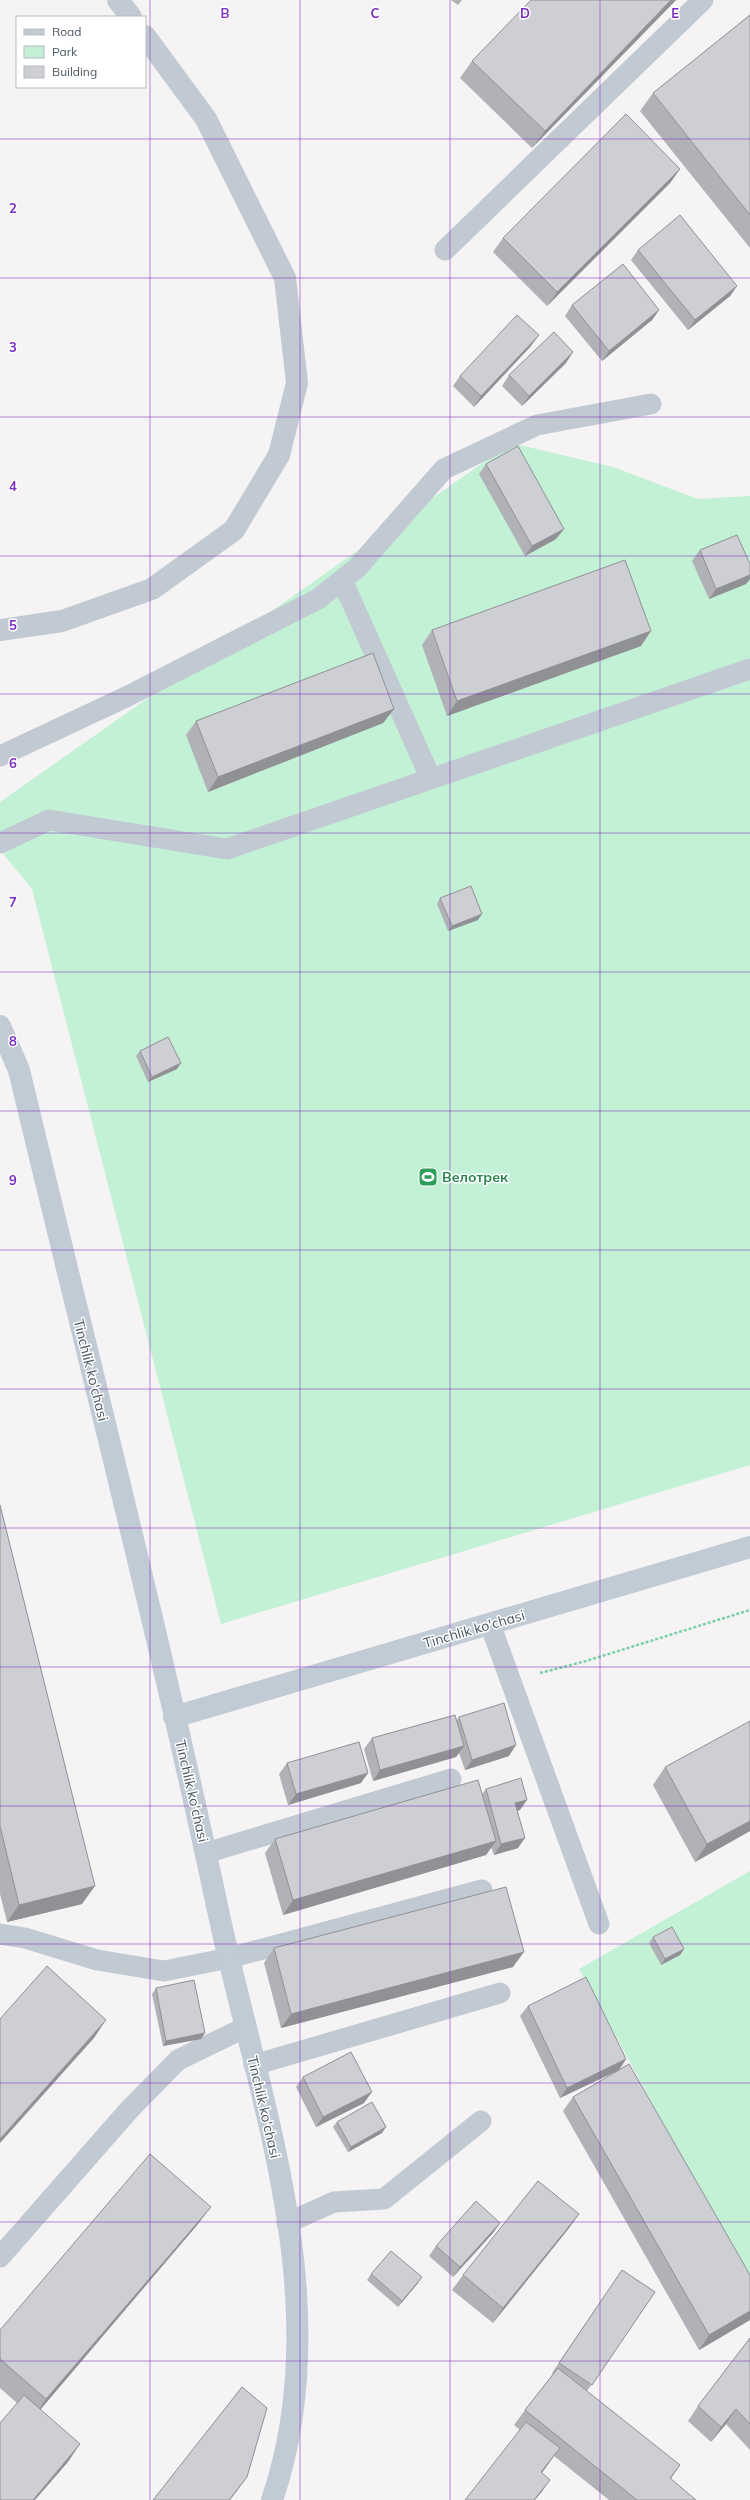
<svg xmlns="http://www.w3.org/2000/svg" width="750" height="2500" font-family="Mulish,sans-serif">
	<rect width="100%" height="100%" fill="#f5f3f3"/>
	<path fill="#c3f1d5" d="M511,443l102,24 85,32 52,-3v969l-529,159 -189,-735 -32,-39v-48z
		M750,1871v411l-171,-313z"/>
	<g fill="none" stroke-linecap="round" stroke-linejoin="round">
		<path stroke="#7ad0a6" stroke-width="2.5" stroke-dasharray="3 2" stroke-linecap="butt" d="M540,1673l46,-12 164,-51"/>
		<path stroke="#c1cad2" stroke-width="21" d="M445,250l258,-250
			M342,580l89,199
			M0,756l128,-60 190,-97 39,-31 87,-99 93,-44 114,-21
			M0,843l49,-23 178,29 523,-180
			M490,1624l109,300
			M206,1853l245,-74
			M0,1934l25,4 72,22 67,11 65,-13 253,-68
			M254,2065l246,-72
			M287,2223l47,-21 50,-3 97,-78
			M0,2257l129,-147 49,-50 68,-33"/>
		<path stroke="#c1cad2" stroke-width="22" d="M118,0l13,17
			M0,630l62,-9 90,-32 82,-59 45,-75 18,-72 -12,-105 -79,-159 -61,-83"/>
		<path stroke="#c1cbd6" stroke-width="22" d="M0,1026l19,44c67,281 140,562 200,845 41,190 119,392 53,585
			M174,1717l576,-170"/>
	</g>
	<path fill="#b0b2b7" d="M451,0h11l-4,5z
		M676,0l-144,148 -72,-70 12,-17z
		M750,15v233l-110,-137 13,-18z
		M680,169l-10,14 -123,123 -54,-54 10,-14z
		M638,250l99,36 -7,10 -42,34 -57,-70z
		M572,305l87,5 -7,10 -50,41 -37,-45z
		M531,346l-57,61 -21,-21 7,-10z
		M566,363l-44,43 -20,-20 7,-11z
		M486,464l78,65 -8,10 -31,17 -46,-82z
		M700,550l50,14v15l-4,5 -37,15 -17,-38z
		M432,630l209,16 -194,70 -25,-71z
		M394,709l-11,14 -175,69 -22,-57 10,-14z
		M440,898l38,22 -30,11 -11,-27z
		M140,1051l37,18 -29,13 -12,-26z
		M0,1505l82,399 -75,18 -7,-28z
		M459,1717l50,39 -44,14 -6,-17 -3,4 -83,24 -9,-32 8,-11 85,-18z
		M287,1763l74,20 -73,22 -9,-31z
		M665,1767l85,64 -55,31 -42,-77z
		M486,1789l34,21 -2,1v37l-24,7 -3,-8 -5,8 -203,60 -18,-62 10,-14 207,-45z
		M653,1937l31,12 -4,6 -19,10 -12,-22z
		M274,1948l239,19 -232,61 -17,-65z
		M156,1988l45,51 -38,7 -11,-52z
		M528,2006l98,53 -7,11 -59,28 -40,-82z
		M303,2077l61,26 -48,24 -20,-40z
		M573,2097l177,178v45l-51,30 -136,-239z
		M337,2122l45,11 -34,19 -15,-25z
		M579,2214l-10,14 -76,95 -41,-33 11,-15z
		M500,2223l-7,10 -40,44 -24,-21 7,-10z
		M198,2224l-158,186 28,52 -51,-59 -17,-15v-58z
		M622,2270l33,22 -68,99 83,88 26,21h-87l-55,-44 -12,17 8,7 -10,14 -20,-64 -6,-5 11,-15 28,-36 -1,-1z
		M371,2274l47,9 -20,24 -31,-27z
		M750,2338v112l-24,-26 -15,18 -23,-21 10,-15z"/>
	<path fill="#909195" d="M671,0h5l-144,148 13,-17z
		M680,169l-10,14 -123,123 10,-14z
		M737,286l-7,10 -42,34 7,-10z
		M659,310l-7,10 -50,41 7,-10z
		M539,335l-8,11 -57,61 7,-11z
		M573,352l-7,11 -44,43 7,-10z
		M564,529l-8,10 -31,17 7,-10z
		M750,575v4l-4,5 -37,15 7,-10z
		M651,631l-10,15 -194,70 10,-15z
		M394,709l-11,14 -175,69 10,-15z
		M482,914l-4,6 -30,11 4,-5z
		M181,1063l-4,6 -29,13 4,-5z
		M516,1745l-7,11 -44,14 7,-10z
		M464,1746l-8,11 -83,24 7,-11z
		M368,1773l-7,10 -73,22 8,-11z
		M527,1800l-7,10 -12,3 7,-10z
		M750,1821v10l-55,31 12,-18z
		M525,1838l-7,10 -24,7 7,-11z
		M496,1841l-10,14 -203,60 10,-15z
		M95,1886l-13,18 -75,18 12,-17z
		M684,1949l-4,6 -19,10 4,-6z
		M524,1952l-11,15 -232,61 10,-14z
		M106,2020l-12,18 -94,105v-4z
		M205,2033l-4,6 -38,7 3,-5z
		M626,2059l-7,11 -59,28 7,-10z
		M372,2092l-8,11 -48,24 7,-10z
		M386,2127l-4,6 -34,19 3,-5z
		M211,2207l-13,17 -164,193 12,-18z
		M579,2214l-10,14 -76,95 10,-15z
		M500,2223l-7,10 -40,44 7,-10z
		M422,2277l-4,6 -20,24 4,-6z
		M750,2311v9l-51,30 10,-15z
		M736,2409l-10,15 -15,18 10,-15z
		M80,2444l-12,18 -33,38h-2z
		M560,2448l-11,15 -18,24 10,-15z
		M680,2465l-10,15v-2z
		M247,2477l-10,14 -7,9h-1z
		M550,2480l-10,14 -5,6h-1z"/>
	<path fill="#cdcfd5" stroke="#909195" d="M531,0h140l-126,131 -73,-70z
		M750,15v200l-97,-122z
		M626,114l54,55 -123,123 -54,-54z
		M680,215l57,71 -42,34 -57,-70z
		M623,264l36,46 -50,41 -37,-46z
		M517,315l22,20 -58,61 -21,-20z
		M554,332l19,20 -44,44 -20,-21z
		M518,446l46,83 -32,17 -46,-82z
		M737,535l13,29v11l-34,14 -16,-39z
		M625,560l26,71 -194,70 -25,-71z
		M373,653l21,56 -176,68 -22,-56z
		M471,886l11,28 -30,12 -12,-28z
		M168,1037l13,26 -29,14 -12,-26z
		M0,1505l95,381 -76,19 -19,-79z
		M504,1703l12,42 -44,15 -13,-43z
		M455,1715l9,31 -84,24 -8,-32z
		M750,1721v100l-43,23 -42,-77z
		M359,1742l9,31 -72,21 -9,-31z
		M521,1778l6,22 -12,3 10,35 -24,6 -15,-55z
		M478,1780l18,61 -203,59 -18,-61z
		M506,1887l18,65 -233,62 -17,-66z
		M672,1927l12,22 -19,10 -12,-22z
		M47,1966l59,54 -106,119v-120z
		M586,1977l40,82 -59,29 -39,-82z
		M194,1980l11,53 -39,8 -10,-53z
		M351,2052l21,40 -49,25 -20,-40z
		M629,2064l121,211v36l-41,24 -136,-238z
		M372,2102l14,25 -35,20 -14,-25z
		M150,2154l61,53 -165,192 -46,-40v-29z
		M538,2181l41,33 -76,94 -40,-33z
		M476,2201l24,22 -40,44 -24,-21z
		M391,2251l31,26 -20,24 -31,-27z
		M622,2270l33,22 -63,93 -33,-22z
		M750,2338v86l-14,-15 -15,18 -23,-21z
		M558,2368l122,97 -10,13 26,22h-59l-112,-90z
		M242,2387l25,21 -20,69 -18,23h-76z
		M24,2395l56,49 -47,56h-33v-77z
		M526,2422l34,26 -19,24 9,8 -16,20h-69z"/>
	<path fill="none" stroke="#7b2cbf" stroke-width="1" stroke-opacity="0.55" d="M150,0v2500M300,0v2500M450,0v2500M600,0v2500M0,139h750M0,278h750M0,417h750M0,556h750M0,694h750M0,833h750M0,972h750M0,1111h750M0,1250h750M0,1389h750M0,1528h750M0,1667h750M0,1806h750M0,1944h750M0,2083h750M0,2222h750M0,2361h750"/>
	<defs>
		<g id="stadium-square" transform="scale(1)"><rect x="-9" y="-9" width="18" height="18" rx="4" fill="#2e9e5b" stroke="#fff"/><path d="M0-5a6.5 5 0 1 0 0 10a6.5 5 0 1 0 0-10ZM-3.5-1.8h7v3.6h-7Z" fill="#fff"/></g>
	</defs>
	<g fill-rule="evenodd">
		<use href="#stadium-square" x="428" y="1177"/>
	</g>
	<g text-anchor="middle" stroke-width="3" stroke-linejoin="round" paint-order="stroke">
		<g font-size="14" font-weight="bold" fill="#27864d" stroke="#fff" text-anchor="start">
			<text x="442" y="1182">Велотрек</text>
		</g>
		<g font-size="14" fill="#4a5661" stroke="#fff">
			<text transform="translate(91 1370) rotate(76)" y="5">Tinchlik ko'chasi</text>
			<text transform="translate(474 1629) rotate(-16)" y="5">Tinchlik ko'chasi</text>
			<text transform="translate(192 1791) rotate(77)" y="5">Tinchlik ko'chasi</text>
			<text transform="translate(264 2107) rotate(77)" y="5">Tinchlik ko'chasi</text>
		</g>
	</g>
	<g font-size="13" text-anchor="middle" font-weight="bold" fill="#7b2cbf" stroke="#fff" stroke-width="3" stroke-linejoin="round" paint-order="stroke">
		<text x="225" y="18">B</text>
		<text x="375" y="18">C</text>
		<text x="525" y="18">D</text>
		<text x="675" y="18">E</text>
		<text x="13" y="213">2</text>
		<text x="13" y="352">3</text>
		<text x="13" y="491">4</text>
		<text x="13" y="630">5</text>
		<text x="13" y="768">6</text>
		<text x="13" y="907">7</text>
		<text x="13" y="1046">8</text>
		<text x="13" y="1185">9</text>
	</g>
	<rect x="16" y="16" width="130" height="72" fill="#ffffff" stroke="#b7bbc0"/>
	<rect x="24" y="29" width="20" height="6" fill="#c1cbd6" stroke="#b7bbc0"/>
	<text x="52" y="36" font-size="12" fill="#4a5661">Road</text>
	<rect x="24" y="46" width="20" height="12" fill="#c3f1d5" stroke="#b7bbc0"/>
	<text x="52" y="56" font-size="12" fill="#4a5661">Park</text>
	<rect x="24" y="66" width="20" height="12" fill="#cdcfd5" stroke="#b7bbc0"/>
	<text x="52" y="76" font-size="12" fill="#4a5661">Building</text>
</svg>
